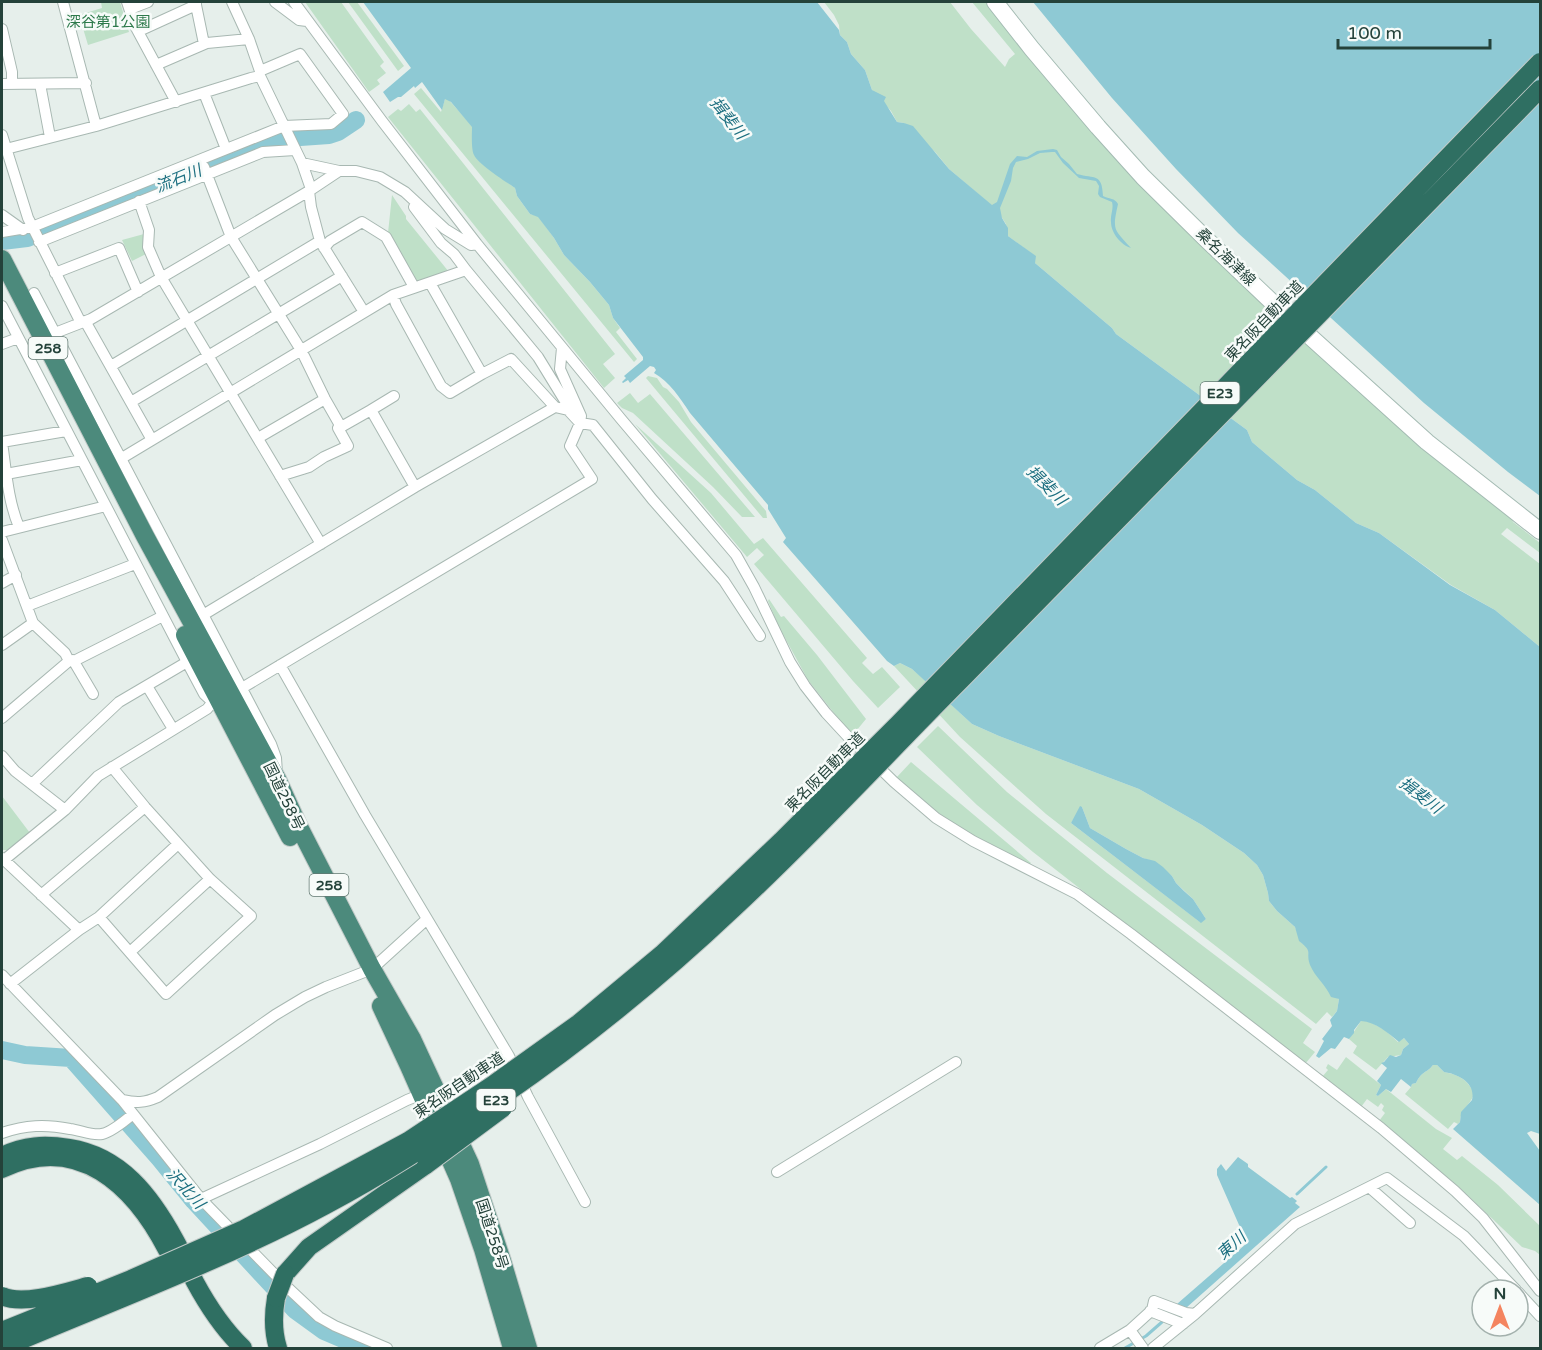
<svg xmlns="http://www.w3.org/2000/svg" width="1542" height="1350" font-family="'Varela Round','Noto Sans JP',sans-serif">
	<rect width="100%" height="100%" fill="#e6efeb"/>
	<path fill="#bfe0c8" fill-rule="evenodd" d="M101,2h19l9,30 -41,13 -9,-30 23,-7z
		M305,2h36l43,60 -4,4 6,7 -9,7 3,4 -11,8z
		M348,2h9l47,64 -6,5z
		M824,2h126l21,27 34,38 4,-8 6,-5 -43,-52h14l42,52 65,75 418,388 2,5 27,21v10l-33,-25 -6,6 39,30v83l-45,-37 -44,-25 -72,-52 -23,-10 -41,-33 -18,-10 -45,-38 -5,-12 -131,-96 -4,-6 -77,-65v-7l-27,-20 -2,-12 -9,-14 -48,-41 -13,-16 -32,-30 -7,-1 -6,-11 -19,-21 -7,-20 -14,-16 -4,-12 -7,-7 -1,-10 -5,-10z
		M421,88l20,24 4,-13h3l25,28 1,27 6,8 35,26 2,8 13,18 8,2 16,22 10,17 26,27 19,23 4,13 7,10 -4,4 21,27 -3,3 -220,-268z
		M409,104l7,8 4,-3 195,245 -12,10 12,14 -11,10 -216,-271 10,-8 3,2z
		M392,195l14,21v3l43,53 -29,9 -6,-2 -26,-46z
		M144,234l2,20 -14,7 -10,-21z
		M648,376l9,2 6,9 4,2 12,13 12,20 75,89 1,7h-4l-117,-140z
		M630,393l8,10 12,-9 105,123h-13l-29,-30 -80,-74 -11,-5 -5,-5z
		M635,424l76,69 43,51 9,-6 104,120 -5,5 11,11 9,-7 18,20 -22,21 -25,-27 -99,-117 10,-9 -7,-7 -10,9z
		M769,599l12,18 3,-1 33,39 49,64 -14,17 -44,-56 -29,-53 -11,-26z
		M900,663l12,6 7,6 53,49 27,12 140,53 63,36 42,28 13,12 6,10 5,18 1,8 8,10 18,16 7,16c11,6 4,13 9,22 4,9 12,17 18,25l1,4 9,5 -2,12 -5,6 -5,-5 -11,12 -270,-210 -86,-77 -66,-71zM1082,807l8,21 36,21 17,9 12,4 17,14 4,7 17,16 13,20 -6,3 -129,-99z
		M938,726l69,66 38,31 62,50 205,156 -9,14 12,9 -10,12 -272,-212 -56,-47 -60,-58z
		M911,762l120,101 -1,1 -39,-18 -30,-18 -30,-20 -35,-30z
		M2,796l28,37 -20,17h-8z
		M1366,1020l19,10 13,12 6,-4 5,6 -6,5 -2,6 -13,2 -12,13 -23,-17 4,-7 -8,-7 12,-18z
		M1346,1057l35,28 -5,10 2,1 8,-7 50,40 16,9 -9,11 14,11 5,-4 36,29 42,41v29l-5,-4 -13,-4 -63,-60 -80,-66 6,-8 -3,-3 2,-4 -3,-3 -3,4 -11,-8 -6,8 -39,-30 6,-7 -2,-2 2,-4 9,6z
		M1433,1065h4l7,7c15,3 23,7 30,21 -2,11 -14,16 -14,29l-2,2 -4,-2 -6,7 -43,-35 6,-7 1,-3 4,-1c2,-4 4,-8 9,-11 3,-2 5,-3 8,-7z"/>
	<path fill="#8ec9d4" d="M363,2h454l22,28 1,5 7,7 4,12 14,16 7,20 14,7 -2,4 13,21 7,1 9,3 36,43 43,36 5,-3 13,-38 7,-8 10,1 10,-6 16,-2 4,1 4,7 8,7 8,10c18,5 25,-1 26,22 6,3 12,2 15,8 -6,27 -4,25 13,44 -10,-3 -20,-15 -20,-26 -1,-7 3,-13 1,-20l-12,-5 -2,-3 1,-8 -3,-5 -17,-3 -16,-15 -8,-11h-3l-12,1 -12,6 -12,3 -3,6 -2,13 -11,27 2,10 6,10v8l28,20 -1,7 77,65 4,6 131,96 5,12 45,38 18,10 41,33 23,10 71,52 45,25 45,37v487l-9,-3 -4,2 13,18v54l-87,-76 7,-7 1,-10 11,-12c4,-17 -14,-26 -28,-28l-7,-7h-4c-3,4 -5,5 -8,7 -5,3 -7,7 -9,11l-4,1 -1,3 -10,-8 -10,13 -5,-3 -8,7 -2,-1 5,-10 -4,-4 10,-13 -6,-5 3,-1 6,-7 6,2 5,-2 2,-6 6,-5 -5,-6 -5,4c-11,-9 -23,-20 -38,-21l-7,9v3l-5,6 -5,-2 -9,12 -4,-1 -12,10 -3,-2 8,-15 -2,-2 10,-13 -2,-6 7,-9 2,-12 -8,-2c-5,-12 -16,-20 -21,-32 -5,-15 4,-12 -11,-24l-4,-14 -18,-16 -8,-10 -1,-8 -5,-18 -6,-10 -13,-12 -42,-28 -63,-36 -140,-53 -27,-12 -60,-55 -12,-6 -6,3 -7,-5 -104,-119 3,-4 -18,-29v-4l-78,-92c-10,-15 -20,-31 -36,-40l2,-3 -2,-3 -4,-1 -20,17 -2,-3 -5,3 -1,-1 4,-4 -2,-2 19,-16v-3l-30,-39 -4,-13 -19,-23 -26,-27 -10,-17 -16,-21 -8,-3 -13,-18 -2,-8c-10,-7 -36,-23 -41,-33 -3,-6 -2,-22 -2,-28l-21,-25 -6,-3 -3,11 -20,-28 -7,6 -1,-2 -13,11h-3l-8,5 -7,-10 28,-24z
		M1033,2h507v494l-32,-24 -84,-69 -186,-170 -62,-64 -64,-71z
		M1080,806l2,1 8,21 36,21 17,9 12,3 8,6 9,9 4,7 8,8 9,8 13,20 -5,4 -130,-100z
		M1238,1157l10,7v3l42,31 2,-1 5,4 -2,2 5,4 -114,101 -9,-4 70,-61 -30,-68v-6l4,-5 5,7z"/>
	<g fill="none" stroke-linecap="round" stroke-linejoin="round">
		<path stroke="#8ec9d4" stroke-width="3" d="M1297,1194l29,-27
			M1125,1348l21,-12 16,-14"/>
		<path stroke="#8ec9d4" stroke-width="18" d="M2,241l25,-3 225,-87 18,-10 16,-3 43,-3 9,-3 18,-12
			M2,1050l23,5 46,3 89,101 34,42 101,109 29,21 40,17"/>
		<g stroke="#a8b8b2" stroke-width="12">
			<path id="minor" d="M63,2l33,124
				M127,2l8,24 41,76
				M232,2l17,37 11,32v5
				M275,2l24,18 8,1
				M294,2l88,119 95,123 144,175 115,136 18,32 36,75 15,24 21,27 25,27 43,42 42,36 37,23 104,53 54,40 250,194 74,63 28,27 57,73
				M196,5l8,39
				M130,9l18,-7
				M2,29l10,43v12
				M139,31l57,-26v-3
				M156,65l51,-22 42,-4
				M2,84l84,-1
				M40,84l10,53
				M204,93l22,56
				M2,135l26,83 53,105
				M2,150l94,-24 155,-48 9,-2 42,87 37,8h17l24,6 25,15 40,37 26,16 6,-1
				M302,163l9,26
				M204,167l27,70 70,113
				M309,191l2,16 9,34 44,71
				M139,201l10,29 -1,17 13,30 160,267
				M2,215l21,15
				M2,232l30,-5 252,-101 47,-2 12,-10 -43,-60 -40,17
				M39,242l224,-90 32,-2
				M324,248l6,-7 32,-19 24,15 28,50
				M55,273l64,-25 19,44
				M430,283l52,91 29,-15 44,48 13,3 -3,-9 -27,-44 -72,-87
				M34,293l21,40
				M393,295l3,9 45,82 9,7 32,-19
				M2,306l185,356 17,32 13,12
				M85,321l67,119
				M2,344l16,-6
				M562,348l-2,21 21,47 -1,7 -12,-13
				M111,366l209,-125
				M131,402l211,-126
				M371,410l23,-14
				M341,427l30,-17 44,77
				M258,438l67,-39
				M2,442c4,28 6,59 17,85
				M2,442l64,-11
				M122,458l271,-163 73,-25 -12,-16 -13,-11 -27,-36
				M6,474l76,-14
				M280,476l29,-9 15,-10 24,-11 -10,-18 3,-1 -16,-28 -21,-43
				M2,532l104,-26
				M2,540l31,83
				M2,583l14,-8
				M27,606l108,-42
				M203,615l212,-128 140,-80
				M2,645l31,-22 32,30 4,8 -67,57
				M73,660l20,34
				M69,661l7,-1 87,-44
				M280,665l85,150 144,241 19,41 57,105
				M147,686l26,43
				M242,688l350,-209 -22,-33 10,-23 13,2 59,74 72,82 36,55
				M2,756l13,15 50,39
				M277,773l-1,-15 -5,-14 -216,-411 36,-14 218,-128 30,-20
				M32,784l87,-82 68,-40
				M2,858l77,72
				M4,860l61,-50 33,-34 109,-67 5,-6
				M41,895l104,-88
				M99,917l67,77 85,-78 -41,-37 -65,-72 -33,-40
				M130,952l80,-73
				M2,975l120,125 79,99 86,88 32,30 16,9 52,22
				M10,984l69,-54 20,-13 79,-73
				M122,1100c15,3 22,3 36,-3l117,-82 30,-18 21,-10 46,-18 55,-50
				M441,1102l68,-46
				M2,1133c24,-8 43,-9 68,-4 10,1 22,7 32,5 9,-2 24,-14 31,-20
				M777,1172l179,-110
				M1369,1187l18,-9 77,58 52,54
				M201,1199l119,-55 87,-44 15,-6
				M1518,1292l22,24
				M1150,1311l33,13
				M1130,1330l13,18
				M1100,1348l30,-18 22,-20 2,-9 32,12 9,1
				M1153,1348l42,-34 100,-90 74,-37 41,36"/>
		</g>
		<g stroke="#a4bbb3" stroke-width="18">
			<path id="secondary" d="M995,2l37,47 66,78 45,50 65,64 66,63 153,138 113,89"/>
		</g>
		<g stroke="#c2cac8" stroke-width="20">
			<path id="trunk" d="M2,259l143,277 132,243 20,44 75,146 40,70 58,125 32,97 26,87
				M185,635l105,202
				M381,1006l28,60 50,113 24,70 29,99"/>
		</g>
		<g stroke="#c2cac8" stroke-width="20">
			<path id="motorway" d="M2,1156c22,-11 43,-12 67,-8 52,8 82,48 106,92 8,14 13,28 20,42 13,24 28,47 48,66
				M2,1169c76,-37 132,17 165,81
				M285,1274l24,-27 117,-82
				M276,1298c-3,17 -3,34 2,50"/>
		</g>
		<use href="#minor" stroke="#fff" stroke-width="10"/>
		<use href="#secondary" stroke="#fff" stroke-width="16"/>
		<use href="#trunk" stroke="#4c8a7c" stroke-width="18"/>
		<use href="#motorway" stroke="#2f6f62" stroke-width="18"/>
		<g stroke="#c2cac8" stroke-width="20" stroke-linecap="butt">
			<path id="motorway-bridge" d="M426,1165l77,-57
				M2,1296c21,10 64,-4 86,-10
				M276,1298l9,-24
				M2,1331l129,-52 113,-50 164,-88 83,-55 88,-63 83,-69 119,-113 118,-118 641,-661
				M3,1348c108,-46 219,-87 323,-143 59,-31 116,-69 172,-106 83,-57 162,-121 235,-190 79,-73 152,-153 228,-229 194,-196 387,-393 579,-591"/>
		</g>
		<use href="#motorway-bridge" stroke="#2f6f62" stroke-width="18"/>
	</g>
	<g text-anchor="middle" stroke-width="5" stroke-linejoin="round" paint-order="stroke">
		<g fill="#f7fbf9" stroke="#637a73" stroke-width="1.5">
			<rect x="28.5" y="337" width="39" height="22" rx="4.5"/>
			<rect x="1200.5" y="382" width="39" height="22" rx="4.5"/>
			<rect x="309.5" y="874" width="39" height="22" rx="4.5"/>
			<rect x="476.5" y="1089" width="39" height="22" rx="4.5"/>
		</g>
		<g font-size="14" font-weight="bold" fill="#24423a">
			<text x="48" y="353">258</text>
			<text x="1220" y="398">E23</text>
			<text x="329" y="890">258</text>
			<text x="496" y="1105">E23</text>
		</g>
		<g font-size="15" fill="#2d7a4b" stroke="#f7fbf9">
			<text x="108" y="27">深谷第1公園</text>
		</g>
		<g font-size="15" fill="#24423a" stroke="#f7fbf9">
			<text transform="translate(1226 257) rotate(44)" y="5">桑名海津線</text>
			<text transform="translate(1264 321) rotate(-46)" y="5">東名阪自動車道</text>
			<text transform="translate(825 772) rotate(-45)" y="5">東名阪自動車道</text>
			<text transform="translate(284 796) rotate(64)" y="5">国道258号</text>
			<text transform="translate(459 1085) rotate(-34)" y="5">東名阪自動車道</text>
			<text transform="translate(492 1234) rotate(72)" y="5">国道258号</text>
		</g>
		<g font-size="16" font-style="italic" fill="#1c6f80" stroke="#f7fbf9">
			<text transform="translate(729 118) rotate(52)" y="6">揖斐川</text>
			<text transform="translate(178 178) rotate(-22)" y="6">流石川</text>
			<text transform="translate(1047 485) rotate(45)" y="6">揖斐川</text>
			<text transform="translate(1421 795) rotate(37)" y="6">揖斐川</text>
			<text transform="translate(186 1188) rotate(48)" y="6">沢北川</text>
			<text transform="translate(1231 1245) rotate(-42)" y="6">東川</text>
		</g>
	</g>
	<rect width="1542" height="1350" fill="none" stroke="#24423a" stroke-width="6"/>
	<g transform="translate(1500 1308)"><circle r="28" fill="#f7fbf9" stroke="#a3b1ad" stroke-width="1.5"/>
	<path d="M0-4.5L10 22L0 15L-10 22Z" fill="#f4845f"/>
	<text y="-9" font-size="16" font-weight="bold" text-anchor="middle" fill="#24423a">N</text>
	</g>
	<path d="M1338 39v9h152v-9" fill="none" stroke="#24423a" stroke-width="3"/>
	<text x="1347" y="39" font-size="18" fill="#24423a" stroke="#f7fbf9" stroke-width="4.5" paint-order="stroke">100 m</text>
</svg>
